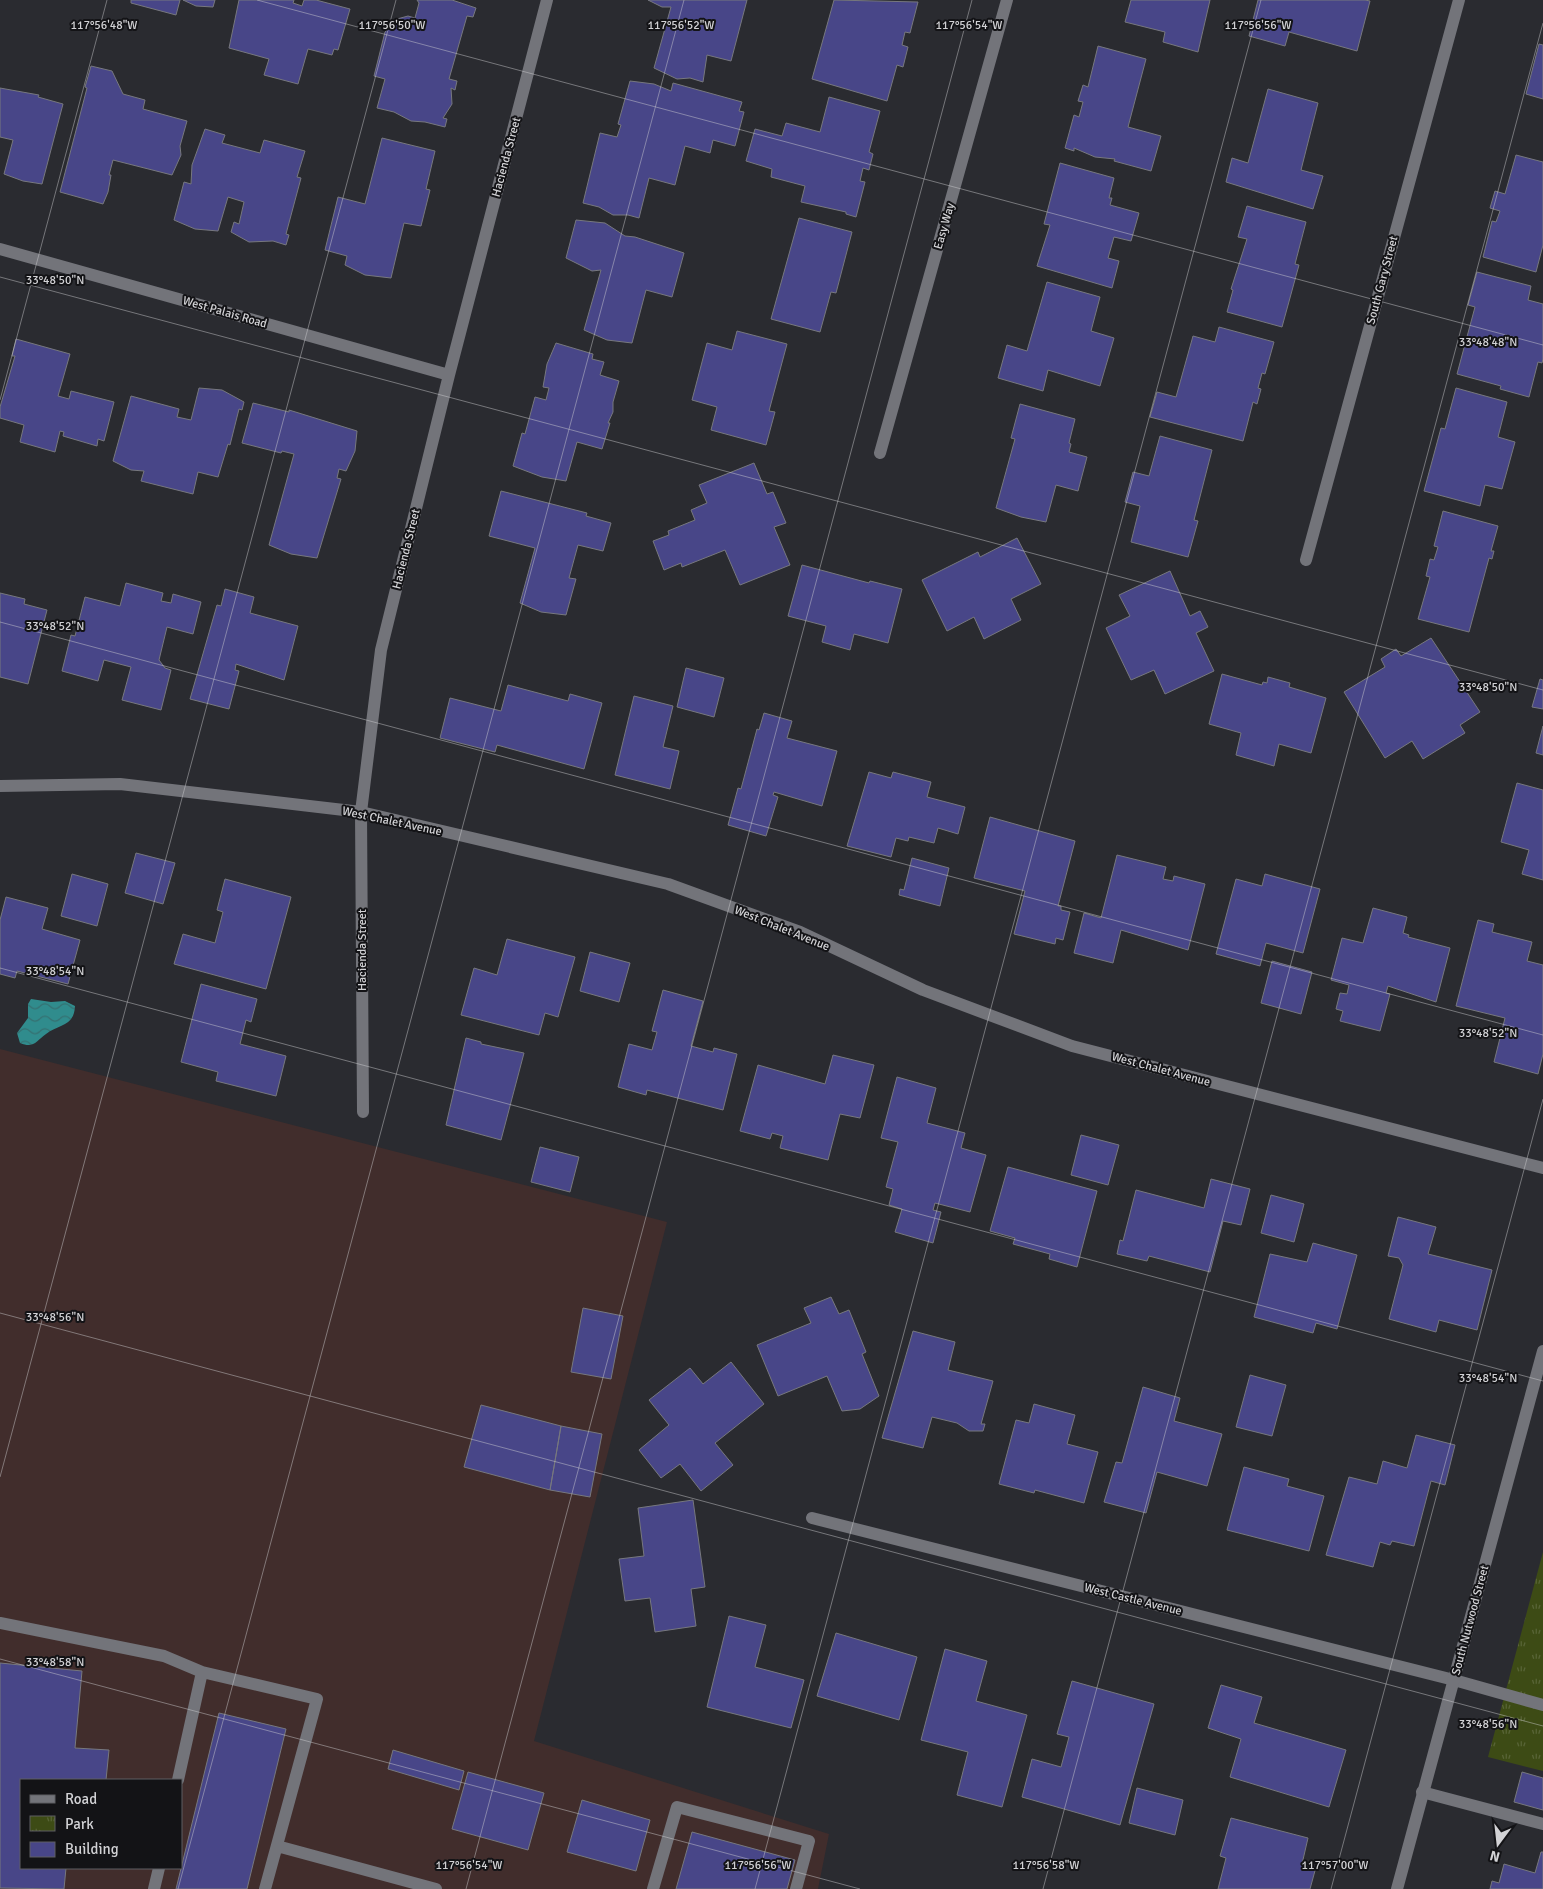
<svg xmlns="http://www.w3.org/2000/svg" width="1543" height="1889" font-family="Signika,sans-serif">
	<defs>
		<pattern id="park-tufts" width="24" height="20" patternUnits="userSpaceOnUse" patternTransform="scale(1.25)"><rect width="24" height="20" fill="#3d4b15"/><path d="M3 7l-1-3M5 7V3M7 7l1-3M15 17l-1-3M17 17v-4M19 17l1-3" fill="none" stroke="#586436"/></pattern>
		<pattern id="water-waves" width="16" height="10" patternUnits="userSpaceOnUse" patternTransform="scale(1.25)"><rect width="16" height="10" fill="#308c8d"/><path d="M0 5q4-4 8 0t8 0" fill="none" stroke="#357172"/></pattern>
	</defs>
	<rect width="100%" height="100%" fill="#2a2b30"/>
	<path fill="#412d2c" fill-rule="evenodd" d="M0,1049l667,173 -133,519 295,93 -11,55h-818zM21,1780h160v88h-160z"/>
	<path fill="url(#park-tufts)" d="M1543,1552v219l-55,-14z"/>
	<path fill="url(#water-waves)" d="M31,999l20,3 14,-1 10,5c-1,21 -16,18 -29,28 -10,7 -12,15 -26,9l-3,-10 11,-15v-14z"/>
	<path fill="#484688" stroke="#77787e" d="M131,0h49l-4,15 -45,-12z
		M183,0h32l-2,7 -17,-1z
		M239,0h55l-1,3 9,3 2,-6h12l34,9 -12,41 -4,-1 -2,6 -24,-6 -10,35 -34,-9 5,-16 -40,-11z
		M417,0h35l24,8 -3,9 -6,-1 -18,63 8,2 -2,9 -4,-2 1,16 -9,14 4,1 -2,8 -20,-5 -14,-1 -17,-9 -17,-4 8,-29 -11,-3 11,-44 12,-13 11,-3 7,2 4,-15z
		M648,0h99l-16,61 -24,-6 -4,27 -13,-4 -13,1 -23,-11 17,-61h-9z
		M834,0l84,2 -8,31 -5,-1 -3,13 6,2 -5,20 -6,-2 -10,36 -75,-22z
		M1131,0h79l-12,52 -35,-10 2,-10 -40,-10z
		M1258,0h107l5,1 -13,50 -68,-19 -4,14 -36,-10z
		M1539,44l4,1v54l-17,-5z
		M1098,46l48,13 -18,68 33,9 -10,35 -37,-10 1,-2 -20,-2 -21,-9v3l-9,-3 9,-33 5,2 4,-15 -5,-1 5,-16 5,2z
		M91,66l21,5 11,23 22,6 -2,9 44,12 -7,25 1,9 -9,20 -59,-15 -4,15h2l-3,17 -5,12 -43,-12 27,-104 -2,-1z
		M630,81l24,3 17,7 2,-8 69,19 -3,9 5,1 -9,34 -22,-6 -3,13 -25,-7 -10,39 -26,-7 -10,40 -11,-3h-15l-14,-8 -16,-4 17,-70 17,4 4,-12 -3,-1z
		M0,88l39,7 -1,2 25,7 -21,80 -19,-3 -19,-7 9,-34 -13,-3z
		M1268,89l50,14 -17,67 22,6 -10,33 -87,-27 6,-24 16,5z
		M829,97l51,14 -11,41 4,2 -4,16 -6,-2 -3,13 5,1 -9,35 -10,-3v-2l-45,-10 4,-16 -34,-9 1,-8 -26,-8 9,-32 27,7 4,-13 34,9z
		M205,129l20,6 -3,8 38,10 4,-13 41,11 -8,26 4,1 -15,56 3,1 -3,10 -13,-4 -24,1 -18,-10 3,-10 5,2 5,-22 -16,-5 -10,34 -23,-2 -21,-9 10,-38 7,2 1,-19z
		M382,138l53,13 -9,38 4,1 -9,36 -17,-3 -13,55 -26,-3 -20,-10 2,-9 -22,-6 13,-53 27,7z
		M1516,155l27,7v83l-7,27 -53,-15 9,-36 4,1 4,-11 -10,-3 5,-17 10,3z
		M1060,163l54,15 -5,20h3l-2,7 29,8 -8,28 -17,-4 -6,21 11,3 -7,27 -75,-22 13,-41 -6,-1z
		M1247,206l59,16 -11,42 4,1 -17,62 -55,-15 6,-22 -2,-1 16,-50 -9,-2z
		M799,218l53,14 -16,61 -5,-1 -11,40 -49,-13z
		M576,220l29,3 20,13 10,1 49,16 -12,44 -26,-7 -14,53 -25,-3 -23,-10 17,-60 -9,1 -26,-13z
		M1477,272l54,14 -3,14 15,4v55l-1,4 -4,-1 -9,35 -29,-8 1,-3 -44,-12 18,-67 -7,-2z
		M1047,282l53,15 -9,34 23,7 -14,48 -52,-16 -5,21 -45,-13 9,-33 20,6z
		M1219,327l55,15 -9,32 -3,-1 -4,15 3,1 -4,15 -4,-2 -10,39 -93,-24 7,-25 19,5 17,-61 22,6z
		M737,331l50,13 -18,67 6,1 -9,33 -55,-15 6,-23 -25,-7 15,-57 25,7z
		M16,339l54,15 -12,42 11,3 2,-8 43,11 -10,39 -6,-2 -1,7 -34,-10 1,-4 -4,-1 -5,21 -35,-10 4,-17 -24,-7v-11l15,-51h-3z
		M556,343l37,11 -1,5 12,3 -4,13 19,6 -6,21v10l-5,11h2l-8,26 -25,-7 -11,39 -24,-4 -29,-11 9,-33 3,1 10,-37 11,3 3,-12 -6,-1 4,-23z
		M199,388l23,2 22,12 -2,8 -3,-1 -9,36 -2,-1 -10,33 -20,-5 -5,22 -52,-13 3,-10 -13,-1 -18,-9 18,-65 48,13 -2,8 14,3z
		M1456,388l51,14 -9,35 17,5 -13,47 -17,-4 -5,21 -56,-15 17,-63 4,1z
		M253,403l36,9v-2l68,21 -2,20 -9,20 -7,-2 -2,9 4,1 -24,79 -26,-4 -22,-9 25,-91 -12,-3 -1,2 -39,-10z
		M1020,404l55,15 -6,24 2,1 -2,8 18,5 -9,34 -22,-6 -10,37 -25,-5 -25,-9 19,-69 -4,-1z
		M1160,436l52,14 -18,70 4,1 -10,36 -57,-15 9,-36 -15,-4 8,-30 16,4z
		M754,463l13,31 6,-2 13,31 -12,4 16,38 -50,20 -15,-35 -43,17 -1,-4 -17,7 -11,-29 16,-6 -1,-4 27,-11 -4,-10 16,-7 -8,-18z
		M501,491l86,22 -1,3 25,7 -8,28 -25,-6 -9,33 7,1 -10,36 -25,-3 -21,-9 15,-55 -46,-12z
		M1443,511l55,15 -7,25h3l-2,8 -3,-1 -20,74 -51,-13 12,-42 -4,-1 4,-17 4,1 4,-13 -4,-1z
		M1017,538l24,46 -30,15 10,21 -37,19 -10,-22 -27,14 -25,-51 56,-28 2,5z
		M802,565l67,18 1,-2 32,8 -14,54 -34,-9 -4,16 -28,-8 4,-16 -38,-10z
		M1170,571l20,45 10,-5 8,16 -12,6 18,38 -49,23 -11,-24 -23,10 -25,-52 24,-12 -11,-21z
		M126,583l37,10 -2,8 10,2 2,-9 28,8 -8,32 -26,-7 -8,33 6,8 6,2 -10,40 -39,-10 9,-33 -27,-7 -6,21 -36,-10 9,-36 4,1 10,-39 35,9z
		M225,589l29,8 -4,16 48,13 -14,54 -48,-16 -1,6 4,1 -10,38 -39,-10 27,-94 4,1z
		M0,593l25,6 -1,5 23,6 -19,74 -28,-7z
		M1431,638l49,74 -20,13 5,8 -42,26 -11,-18 -27,17 -41,-66 41,-25 -4,-8 15,-10 5,7z
		M686,668l38,10 -10,39 -37,-10z
		M1222,674l40,11 1,-3 4,1 1,-6 22,6 -1,4 37,11 -15,55 -32,-9 -5,22 -38,-11 5,-22 -32,-9z
		M1540,679l3,1v29l-11,-2z
		M508,685l60,16 2,-7 32,9 -18,66 -87,-24 -2,7 -55,-14 10,-40 51,13z
		M634,696l39,10 -10,41 16,4 -9,38 -55,-14z
		M764,713l28,8 -5,17 50,13 -15,55 -48,-14 -1,3 5,2 -12,39 -38,-11 10,-37 3,1 16,-60 2,1z
		M1543,726v29l-7,-2z
		M869,772l22,6 2,-6 38,10 -4,15 38,10 -7,27 -20,-6 -4,15 -25,-6 -1,4 -12,-3 -5,19 -44,-11z
		M1517,783l26,7v90l-21,-6 7,-24 -28,-8z
		M990,817l85,24 -17,65h3v4l9,2 -7,28 -7,-2 -1,6 -41,-10 11,-43 -51,-13z
		M136,853l39,10 -12,41 -38,-11z
		M1117,855l49,12 -3,12 10,2 1,-5 31,8 -17,66 -67,-20 -8,33 -39,-10 10,-40 17,5z
		M912,858l37,10 -9,38 -41,-11 1,-6 4,1z
		M72,874l36,10 -11,42 -36,-10z
		M1265,874l55,15 -17,64 -37,-10 -6,23 -44,-12 20,-75 26,7z
		M225,879l66,18 -25,92 -92,-25 9,-30 32,9 8,-31 -6,-2z
		M6,897l42,11 -6,21 38,11 -12,44 -51,-13 -2,7 -15,-4v-54z
		M1373,908l34,9 -4,16 6,2 -1,2 42,11 -14,54 -48,-16 -2,7 4,1 -10,37 -40,-10 3,-10 -7,-2 4,-16 7,1 2,-9 -18,-5 11,-42 21,5z
		M1478,920l16,4 -2,8 40,10 -5,19 16,4v89l-5,20 -44,-12 11,-44 -49,-12z
		M507,939l68,18 -17,60 -13,-4 -6,22 -78,-20 13,-47 23,7z
		M590,952l40,11 -11,39 -39,-11z
		M1272,961l40,11 -11,42 -40,-11z
		M201,984l56,15 -6,23 -5,-2 -6,24 46,12 -10,40 -60,-15 2,-9 -37,-10z
		M663,990l40,11 -12,45 22,6 1,-4 23,6 -14,56 -76,-20 -1,5 -28,-8 11,-43 23,6 5,-18 -5,-1z
		M466,1038l15,4v2l43,9 -23,87 -55,-15z
		M833,1055l41,10 -14,53 -20,-4 -12,46 -48,-12 3,-12 -11,-3 -2,6 -30,-8 18,-66 67,19z
		M897,1077l39,11 -9,35 38,10 -4,15 25,7 -16,57 -35,-9 -2,7 8,2 -8,31 -38,-11 7,-23 -13,-4 4,-16 -7,-2 12,-45 -17,-4z
		M1081,1135l38,10 -11,40 -37,-10z
		M540,1147l39,10 -9,35 -39,-10z
		M1008,1167l89,24 -20,76 -28,-8 1,-5 -37,-10 2,-6 -25,-7z
		M1211,1179l39,10 -9,36 -18,-4 -13,51 -61,-16 -2,5 -30,-7 3,-14 3,1 13,-51 68,18z
		M1271,1195l33,9 -10,38 -33,-9z
		M1398,1217l38,10 -8,27 64,16 -15,60 -38,-10 -3,12 -47,-13 14,-54 -4,-7 -11,-2z
		M1313,1243l44,12 -20,74 -21,-6 -3,10 -59,-16 16,-63 37,8z
		M831,1297l8,17 10,-4 17,42 -4,2 17,42 -19,13 -18,2 -15,-35 -49,20 -21,-51 54,-22 -7,-15z
		M583,1308l40,8 -12,63 -40,-7z
		M913,1331l42,11 -7,28 45,11 -12,43h4l-2,7h-14l-12,-8 -25,-6 -9,31 -41,-10z
		M731,1362l33,42 -49,39 18,22 -32,26 -21,-27 -19,14 -22,-28 30,-25 -20,-25 41,-32 13,16z
		M1250,1375l36,10 -14,51 -36,-9z
		M1143,1387l37,11 -6,23 48,13 -15,52 -50,-14 -11,41 -42,-11 12,-40 6,1z
		M1034,1404l41,11 -8,29 31,8 -14,51 -49,-13 -1,3 -35,-9 17,-64 13,3z
		M481,1405l80,21 -11,64 -86,-23z
		M561,1426l41,8 -12,63 -40,-7z
		M1416,1435l39,10 -10,40 -14,-4 -17,65 -22,-5 -2,4 -10,-3 -7,25 -47,-12 23,-78 28,7 6,-23 24,7z
		M1244,1467l45,12 -2,7 37,10 -15,55 -82,-21z
		M693,1500l12,87 -14,2 5,37 -41,6 -5,-34 -25,3 -6,-42 25,-3 -6,-48z
		M729,1616l37,9 -11,42 49,13 -13,48 -84,-21z
		M836,1633l81,24 -18,63 -82,-24z
		M945,1649l42,12 -11,40 51,14 -25,92 -45,-12 11,-43 -47,-12z
		M0,1663l82,8 -7,77 34,2 -3,30h-85v88h45l-2,21 -64,-1z
		M1072,1681l82,23 -34,121 -98,-28 10,-38 29,8 8,-30 -12,-3z
		M1221,1685l41,12 -8,26 92,27 -17,57 -99,-30 11,-38 -33,-11z
		M219,1713l67,16 -39,160h-71z
		M393,1750l71,21 -5,19 -71,-21z
		M468,1772l76,21 -16,57 -76,-21z
		M1522,1772l21,6v32l-29,-8z
		M1137,1788l46,12 -8,35 -46,-12z
		M582,1800l68,20 -14,51 -69,-19z
		M1231,1818l77,20 -6,26 14,3 -6,22h-92l8,-31 -6,-2z
		M692,1832l103,28 -8,29h-111z
		M1541,1852h2v37h-53l2,-8 7,2 5,-19 31,9z"/>
	<g fill="none" stroke-linecap="round" stroke-linejoin="round">
		<path stroke="#73747a" stroke-width="12" d="M0,1623l164,33 38,16
			M1454,1680l89,25
			M178,1780l24,-108 115,27 -52,190
			M1422,1792l121,32
			M277,1846l159,43
			M154,1889l5,-21
			M653,1889l24,-82 132,34 -13,48"/>
		<path stroke="#73747a" stroke-width="12" d="M0,249l449,126
			M880,453l127,-453
			M1306,560l153,-560
			M0,786l120,-2 241,28 307,72 132,48 123,58 149,56 471,122
			M363,1112l-2,-300 20,-162 68,-275 98,-375
			M812,1518l642,162"/>
		<path stroke="#73747a" stroke-width="12" d="M1397,1889l146,-538"/>
	</g>
	<path fill="none" stroke="#d2d2d5" stroke-width="1" stroke-opacity="0.45" d="M257,0l1286,345M0,277l1543,413M0,400l107,-400M0,622l1543,413M0,968l1543,413M0,1313l1543,413M0,1477l396,-1477M0,1659l860,230M178,1889l506,-1889M466,1889l506,-1889M755,1889l506,-1889M1043,1889l500,-1866M1331,1889l212,-790"/>
	<g text-anchor="middle" stroke-width="4" stroke-linejoin="round" paint-order="stroke">
		<g font-size="12" fill="#d2d2d5" stroke="#131316">
			<text transform="translate(506 157) rotate(-75)" y="4">Hacienda Street</text>
			<text transform="translate(944 226) rotate(-74)" y="4">Easy Way</text>
			<text transform="translate(1382 280) rotate(-75)" y="4">South Gary Street</text>
			<text transform="translate(225 312) rotate(16)" y="4">West Palais Road</text>
			<text transform="translate(406 549) rotate(-76)" y="4">Hacienda Street</text>
			<text transform="translate(392 821) rotate(12)" y="4">West Chalet Avenue</text>
			<text transform="translate(782 928) rotate(22)" y="4">West Chalet Avenue</text>
			<text transform="translate(362 950) rotate(-90)" y="4">Hacienda Street</text>
			<text transform="translate(1161 1069) rotate(15)" y="4">West Chalet Avenue</text>
			<text transform="translate(1133 1599) rotate(14)" y="4">West Castle Avenue</text>
			<text transform="translate(1470 1620) rotate(-75)" y="4">South Nutwood Street</text>
		</g>
	</g>
	<g font-size="12" text-anchor="middle" fill="#d2d2d5" stroke="#131316" stroke-width="4" stroke-linejoin="round" paint-order="stroke">
		<text x="104" y="29">117°56'48"W</text>
		<text x="392" y="29">117°56'50"W</text>
		<text x="681" y="29">117°56'52"W</text>
		<text x="969" y="29">117°56'54"W</text>
		<text x="1258" y="29">117°56'56"W</text>
		<text x="55" y="284">33°48'50"N</text>
		<text x="1488" y="346">33°48'48"N</text>
		<text x="55" y="630">33°48'52"N</text>
		<text x="1488" y="691">33°48'50"N</text>
		<text x="55" y="975">33°48'54"N</text>
		<text x="1488" y="1037">33°48'52"N</text>
		<text x="55" y="1321">33°48'56"N</text>
		<text x="1488" y="1382">33°48'54"N</text>
		<text x="55" y="1666">33°48'58"N</text>
		<text x="1488" y="1728">33°48'56"N</text>
		<text x="469" y="1869">117°56'54"W</text>
		<text x="758" y="1869">117°56'56"W</text>
		<text x="1046" y="1869">117°56'58"W</text>
		<text x="1335" y="1869">117°57'00"W</text>
	</g>
	<rect x="20" y="1779" width="162" height="90" fill="#131316" stroke="#5f5f62"/>
	<rect x="30" y="1795" width="25" height="8" fill="#73747a" stroke="#5f5f62"/>
	<text x="65" y="1804" font-size="15" fill="#d2d2d5">Road</text>
	<rect x="30" y="1816" width="25" height="15" fill="url(#park-tufts)" stroke="#5f5f62"/>
	<text x="65" y="1829" font-size="15" fill="#d2d2d5">Park</text>
	<rect x="30" y="1842" width="25" height="15" fill="#484688" stroke="#5f5f62"/>
	<text x="65" y="1854" font-size="15" fill="#d2d2d5">Building</text>
	<g transform="translate(1498 1844) rotate(195)" stroke="#131316" stroke-width="4" paint-order="stroke">
	<path d="M0-4L9 19L0 12L-9 19Z" fill="#d2d2d5"/>
	<text y="-8" font-size="14" font-weight="bold" text-anchor="middle" fill="#d2d2d5">N</text>
	</g>
</svg>
